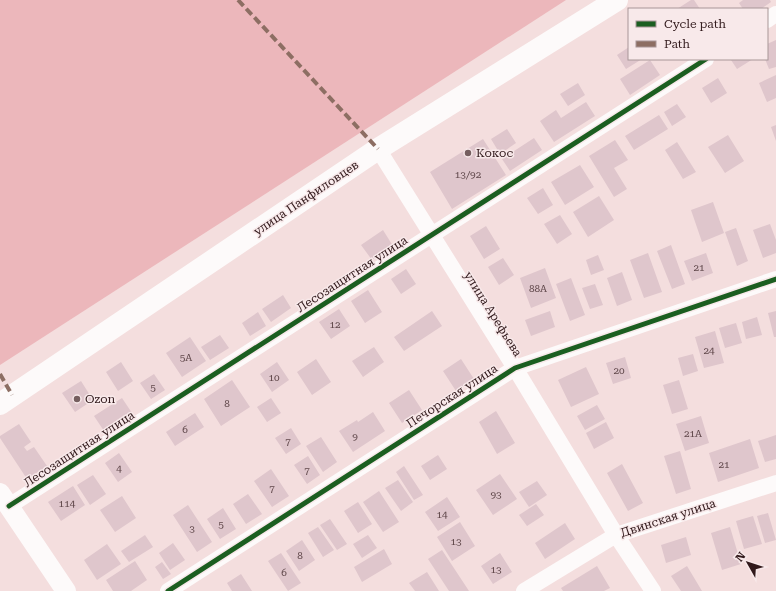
<svg xmlns="http://www.w3.org/2000/svg" width="776" height="591" font-family="'Roboto Serif',serif">
	<rect width="100%" height="100%" fill="#f4dede"/>
	<path fill="#ecb7bb" d="M0,0h566l-566,365z"/>
	<path fill="#dfc6cc" d="M691,0h3l6,9h-23z
		M743,0h27l1,2 -10,7h-18l-4,-6z
		M776,40v27l-7,2 -4,-10h2v-15z
		M629,47v12h13l-16,10 -9,-14z
		M733,59h20l-16,10 -6,-9z
		M650,60l10,15 -30,20 -10,-16z
		M776,75v23l-9,4 -8,-19z
		M718,78l9,15 -16,10 -9,-15z
		M578,83l7,12 -17,11 -8,-12z
		M586,102l9,14 -41,26 -14,-21 16,-11 5,8z
		M677,104l9,13 -14,9 -8,-14z
		M659,115l9,14 -34,21 -9,-14z
		M776,125v16l-5,-14z
		M507,129l9,14 -16,11 -9,-15z
		M728,135l16,26 -19,12 -17,-26z
		M534,138l8,12 -32,21 -8,-12z
		M483,139l23,36 -54,34 -22,-37z
		M615,140l13,20 -14,8 13,21 -13,8 -25,-41z
		M677,142l19,30 -13,7 -18,-29z
		M580,165l14,22 -29,18 -14,-23z
		M543,188l10,17 -15,9 -11,-16z
		M599,196l15,24 -26,17 -15,-25z
		M713,202l11,31 -22,9 -11,-32z
		M560,215l12,19 -15,10 -13,-20z
		M770,224l6,16v13l-13,5 -10,-28z
		M486,226l14,23 -16,10 -14,-23z
		M736,228l12,33 -11,5 -12,-34z
		M383,230l10,16 -21,14 -11,-15z
		M671,245l14,39 -13,5 -15,-38z
		M648,253l14,39 -18,6 -14,-38z
		M706,253l7,20 -21,8 -8,-20z
		M598,255l6,15 -13,5 -5,-15z
		M503,258l11,17 -15,10 -11,-18z
		M545,268l11,30 -25,10 -11,-30z
		M406,269l10,15 -15,10 -10,-15z
		M622,272l10,28 -15,6 -10,-28z
		M571,278l14,37 -15,6 -14,-37z
		M595,284l8,21 -13,4 -8,-21z
		M368,290l14,22 -17,11 -14,-22z
		M283,295l8,13 -20,14 -9,-13z
		M339,309l11,17 -19,13 -12,-17z
		M432,311l10,15 -38,25 -10,-14z
		M550,311l5,16 -24,9 -6,-16z
		M776,311v26h-2l-6,-24z
		M258,312l8,14 -16,10 -8,-13z
		M757,317l5,18 -16,4 -4,-17z
		M736,323l6,20 -17,5 -6,-20z
		M715,331l9,32 -20,5 -9,-31z
		M220,335l9,13 -19,12 -9,-13z
		M190,337l16,24 -24,16 -16,-24z
		M374,347l10,15 -21,15 -11,-16z
		M693,354l5,17 -15,5 -5,-18z
		M625,357l6,21 -18,6 -7,-21z
		M316,359l15,23 -19,13 -15,-23z
		M461,359l13,20 -18,12 -13,-20z
		M121,362l12,19 -15,10 -12,-19z
		M277,362l12,18 -17,12 -12,-18z
		M586,367l13,27 -28,13 -13,-27z
		M154,374l11,16 -14,9 -11,-16z
		M232,380l18,27 -29,19 -17,-27z
		M679,380l9,29 -16,5 -9,-29z
		M81,381l12,19 -18,12 -13,-19z
		M409,390l13,20 -20,13 -13,-20z
		M122,398l10,15 -28,18 -10,-15z
		M271,398l10,15 -14,9 -10,-15z
		M597,405l8,14 -20,11 -8,-14z
		M496,411l19,32 -18,11 -18,-32z
		M373,412l12,19 -32,21 -14,-21 18,-11 1,2z
		M195,413l9,14 -29,19 -9,-14z
		M701,416l8,27 -24,8 -9,-27z
		M606,422l8,16 -20,11 -8,-16z
		M19,424l12,18 -7,5 3,4 7,-4 13,19 -20,13 -27,-41v-2z
		M291,428l10,16 -15,10 -11,-16z
		M776,435v24l-11,3 -7,-21z
		M321,437l16,25 -14,10 -17,-26z
		M750,439l9,29 -41,14 -9,-29z
		M680,451l11,38 -15,5 -12,-38z
		M119,453l13,19 -14,10 -13,-19z
		M438,455l9,14 -17,11 -9,-14z
		M308,456l12,19 -13,9 -13,-19z
		M622,464l21,39 -15,8 -21,-38z
		M404,466l19,29 -9,5 -18,-28z
		M271,469l18,27 -17,11 -18,-26z
		M500,474l17,25 -24,16 -17,-25z
		M93,475l13,19 -16,11 -13,-20z
		M398,480l15,22 -12,9 -16,-23z
		M537,481l10,14 -18,12 -10,-15z
		M73,486l12,19 -24,16 -13,-19z
		M379,491l20,31 -16,10 -20,-30z
		M248,494l14,20 -16,10 -13,-20z
		M122,496l14,22 -21,14 -15,-22z
		M447,497l13,20 -22,14 -13,-19z
		M358,502l14,22 -14,9 -14,-22z
		M536,504l8,11 -17,11 -8,-11z
		M188,505l24,37 -15,10 -24,-37z
		M223,508l13,21 -16,10 -13,-20z
		M768,513l8,27 -11,3 -8,-27z
		M753,516l9,28 -18,5 -8,-28z
		M330,519l17,25 -10,6 -17,-25z
		M460,522l15,24 -23,15 -15,-24z
		M565,523l10,16 -30,20 -10,-16z
		M318,527l16,23 -11,7 -15,-24z
		M730,527l11,37 -19,6 -11,-37z
		M145,535l8,12 -24,15 -8,-11z
		M368,535l9,13 -15,10 -9,-14z
		M686,537l5,18 -25,8 -5,-18z
		M302,540l13,20 -16,11 -13,-20z
		M173,543l12,17 -15,10 -11,-17z
		M107,544l14,20 -24,16 -13,-20z
		M384,549l8,15 -30,18 -8,-15z
		M442,550l27,41h-20l-21,-32z
		M281,553l20,30 -13,8 -20,-30z
		M500,553l12,19 -19,12 -12,-18z
		M135,561l12,19 -16,11h-18l-7,-11z
		M162,562l9,12 -8,5 -8,-12z
		M597,566l13,22 -6,3h-41l-2,-3z
		M687,566l15,25h-21l-10,-15z
		M427,572l12,19h-24l-6,-8z
		M241,574l11,17h-20l-5,-8z"/>
	<g fill="none" stroke-linecap="round" stroke-linejoin="round">
		<path stroke="#fdfafa" stroke-width="16" d="M767,20l9,-6
			M378,149l137,219 101,167 37,56
			M9,506l697,-447
			M168,591l347,-223 261,-89
			M524,591l92,-56 160,-52"/>
		<path stroke="#fdfafa" stroke-width="20" d="M0,493l66,98"/>
		<path stroke="#fdfafa" stroke-width="22" d="M0,404l378,-255 239,-149"/>
		<path stroke="#8d6e63" stroke-width="4" stroke-dasharray="8 4" stroke-linecap="butt" d="M238,0l140,149
			M0,374l12,21"/>
		<g stroke="#f8e9ea" stroke-width="8">
			<path id="cycleway" d="M9,506l697,-447
				M168,591l347,-223 261,-89"/>
		</g>
		<use href="#cycleway" stroke="#1b5e20" stroke-width="5"/>
	</g>
	<g fill="#755e5f" stroke="#f8e9ea" stroke-width="1.5">
		<circle cx="468" cy="153" r="4"/>
		<circle cx="77" cy="399" r="4"/>
	</g>
	<g text-anchor="middle" stroke-width="3" stroke-linejoin="round" paint-order="stroke">
		<g font-size="10" fill="#5f474a">
			<text x="468" y="178">13/92</text>
			<text x="699" y="271">21</text>
			<text x="538" y="292">88А</text>
			<text x="335" y="328">12</text>
			<text x="709" y="354">24</text>
			<text x="186" y="361">5А</text>
			<text x="619" y="374">20</text>
			<text x="274" y="381">10</text>
			<text x="153" y="391">5</text>
			<text x="227" y="407">8</text>
			<text x="185" y="433">6</text>
			<text x="693" y="437">21А</text>
			<text x="355" y="440">9</text>
			<text x="288" y="445">7</text>
			<text x="724" y="468">21</text>
			<text x="119" y="472">4</text>
			<text x="307" y="474">7</text>
			<text x="272" y="492">7</text>
			<text x="496" y="498">93</text>
			<text x="67" y="507">114</text>
			<text x="442" y="518">14</text>
			<text x="221" y="528">5</text>
			<text x="192" y="532">3</text>
			<text x="456" y="545">13</text>
			<text x="300" y="559">8</text>
			<text x="496" y="573">13</text>
			<text x="284" y="576">6</text>
		</g>
		<g font-size="12" fill="#31191b" stroke="#f8e9ea" text-anchor="start">
			<text x="476" y="157">Кокос</text>
			<text x="85" y="403">Ozon</text>
		</g>
		<g font-size="12" fill="#31191b" stroke="#f8e9ea">
			<text transform="translate(306 198) rotate(-34)" y="4">улица Панфиловцев</text>
			<text transform="translate(352 274) rotate(-33)" y="4">Лесозащитная улица</text>
			<text transform="translate(493 314) rotate(58)" y="4">улица Арефьева</text>
			<text transform="translate(452 396) rotate(-33)" y="4">Печорская улица</text>
			<text transform="translate(79 449) rotate(-33)" y="4">Лесозащитная улица</text>
			<text transform="translate(668 518) rotate(-18)" y="4">Двинская улица</text>
		</g>
	</g>
	<rect x="628" y="8" width="140" height="52" fill="#f8e9ea" stroke="#a89697"/>
	<rect x="636" y="21" width="20" height="6" fill="#1b5e20" stroke="#a89697"/>
	<text x="664" y="28" font-size="12" fill="#31191b">Cycle path</text>
	<rect x="636" y="41" width="20" height="6" fill="#8d6e63" stroke="#a89697"/>
	<text x="664" y="48" font-size="12" fill="#31191b">Path</text>
	<g transform="translate(748 563) rotate(309)" stroke="#f8e9ea" stroke-width="3" paint-order="stroke">
	<path d="M0-3L7 15L0 10L-7 15Z" fill="#31191b"/>
	<text y="-6" font-size="11" font-weight="bold" text-anchor="middle" fill="#31191b">N</text>
	</g>
</svg>
